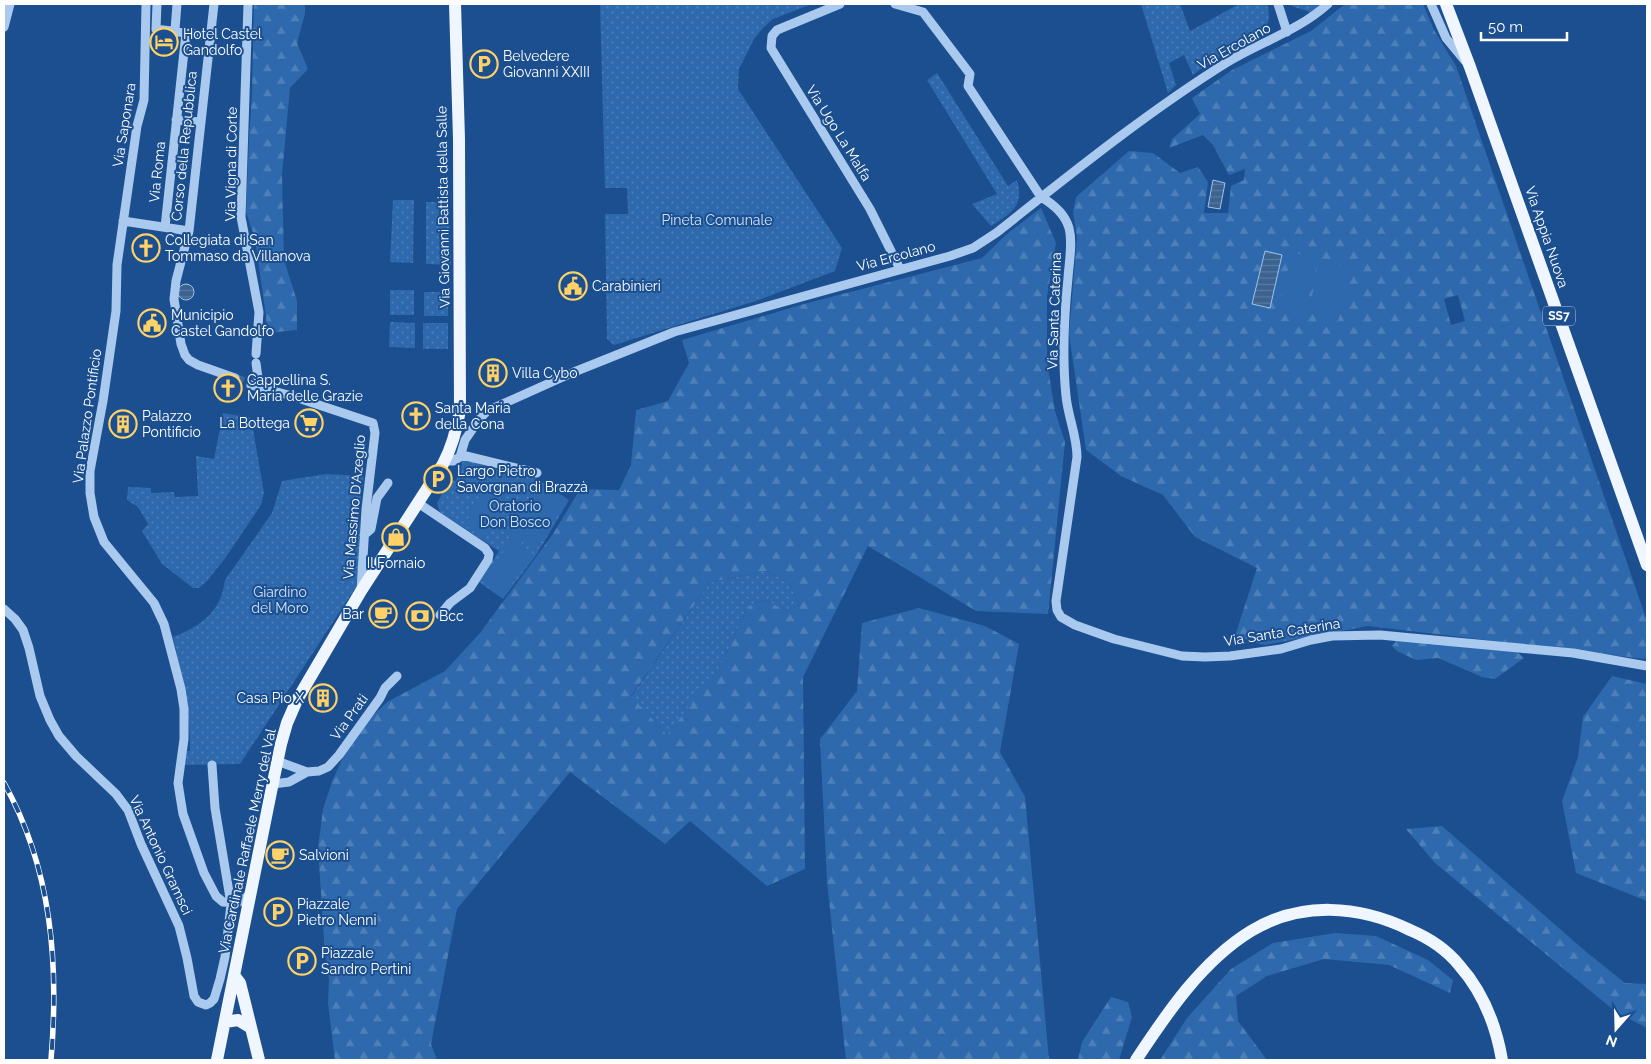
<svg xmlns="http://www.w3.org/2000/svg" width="1651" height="1064" font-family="Raleway,sans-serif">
	<defs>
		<pattern id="green-dots" width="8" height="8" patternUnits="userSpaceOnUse" patternTransform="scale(1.25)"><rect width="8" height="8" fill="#2e69ad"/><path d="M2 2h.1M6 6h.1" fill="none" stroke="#4d80b9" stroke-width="1.8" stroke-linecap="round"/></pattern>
		<pattern id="forest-firs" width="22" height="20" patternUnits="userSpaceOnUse" patternTransform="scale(1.25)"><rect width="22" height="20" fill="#2e69ad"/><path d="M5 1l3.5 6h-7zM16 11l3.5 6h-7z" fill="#4d80b9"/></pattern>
		<pattern id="water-rules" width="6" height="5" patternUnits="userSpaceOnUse" patternTransform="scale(1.25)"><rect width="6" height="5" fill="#3c6290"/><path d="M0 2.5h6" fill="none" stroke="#597aa1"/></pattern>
	</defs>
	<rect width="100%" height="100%" fill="#1b4f8f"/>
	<path fill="url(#green-dots)" d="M600,4h212l-39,15 -10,9 -9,11 -15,30 -1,20 104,159 -7,23 -76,29 -145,45 -7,-6 -2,-125h23l-1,-26h-22z
		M1141,4h39l10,27 49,-27h28c10,33 -22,40 -45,51 -10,6 -20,13 -29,20l-9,-20 -15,8 7,22 -8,8z
		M1290,4h31l-10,10c-5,-6 -15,-4 -21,-10z
		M937,73l71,113 9,-6c8,26 -7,34 -26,46l-19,-22 25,-10 -70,-114z
		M393,200h21l-1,63 -23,-1z
		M426,202h23l2,63 -25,-1z
		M390,290h24v25h-24z
		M424,292h24v24h-24z
		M390,322l25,1v25l-26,-1z
		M423,323h25v26h-25z
		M223,413l28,5 13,75 -3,12 -35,52 -19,24 -8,7h-6l-31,-24 -20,-33 6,-7 -10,-17 -11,-7 1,-13 23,1v5l23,-1 1,5 23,-1 -2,-40 18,3z
		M464,458l23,9 48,11 34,22 -32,54 -34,45 -24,-17 20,-31 -59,-39 -3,-9 13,-24 6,2z
		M326,474l38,2 -4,27 -1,63 -3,21 -116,177 -56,1 3,-14h3c0,-39 -8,-76 -17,-114 28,-11 48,-25 52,-57l47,-67 10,-32z
		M766,571l23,11 10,22 -11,7 -24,-11 -16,6 -27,60 -53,70 -37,-39 79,-115z"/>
	<path fill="url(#forest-firs)" fill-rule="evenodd" d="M254,4h51v10l-8,29 11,26 -18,19 -8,87 2,85 13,41v29l-30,3 -1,-17 -11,-77 -9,-27 3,-74 3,-43z
		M1345,4h78l11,26 22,36 191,555v35l-2,3 -277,-33 -104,19 -29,-9 22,-68 -62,-31 -32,-42 -42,-19 -35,-26 -17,-116 8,-97 -4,-25 3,-15 53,-46 24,2 27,20 18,-6 10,15 -4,31h24l3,-27 13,-6 1,-11 -16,6 -16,-30 -10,-10 -34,13 3,-9 28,-25 -8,-16 40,-28 79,-39zM1265,252l17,3 -13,53 -17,-4zM1458,295l7,26 -14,4 -7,-26z
		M1041,208l15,35 -9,54v65l8,49 10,31 -17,172 -72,-3 -108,-65 -65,131 2,192 -38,17 -77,-65 -25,23 -95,-72 -113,137 -26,135 6,16h-102l-7,-57 1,-23 -5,-40 -6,-92 5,-39 10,-30 12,-26 15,-25 27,-26 58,-31 35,-38 73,-99 27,-45 39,1 12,-25 5,-55 32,-9 21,-38 -7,-23 122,-36 178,-46 25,-24zM766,571l23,11 10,22 -11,7 -24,-11 -16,6 -27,60 -54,69 -36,-39 79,-114z
		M919,608l66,18 34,18 -19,108 25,45 24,263h-203l-19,-179 -7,-142 37,-48 5,-68z
		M1397,640l120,12 7,6 -29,21 -13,-2 -44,-19 -22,2 -19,-9 -5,-5z
		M1612,676l35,8v217l-71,-28 -14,-72 16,-44 5,-40z
		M1442,826l142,124 41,33 22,1v44l-31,-16 -181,-149 -29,-34z
		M1335,933l41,3 52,24 25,20 -3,13 -61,-28 -65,-6 -57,17 -31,20 2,25 29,39h-107l27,-42 44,-49 42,-26z
		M1111,997l17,5 4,15 -13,43h-41l4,-18z"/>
	<path fill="#2e69ad" d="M1292,252l26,7 -13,54 -26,-6z
		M1322,260l30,8 -14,53 -31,-8z
		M537,484l29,17 -30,49 -28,-17z
		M483,487l22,10 -17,39 -23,-10z
		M512,539l21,14 -29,42 -21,-14z"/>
	<path fill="url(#water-rules)" stroke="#9cc4f0" d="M1213,180l12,3 -5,26 -12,-2z
		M1265,251l17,4 -12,53 -18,-4z
		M178 292a8 8 0 1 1 16 0a8 8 0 1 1-16 0Z"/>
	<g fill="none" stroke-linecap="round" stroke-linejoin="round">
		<path stroke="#3d69a0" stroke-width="9" stroke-dasharray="9 4.5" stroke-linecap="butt" d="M235,378l16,7"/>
		<path stroke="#a9c9ee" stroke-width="9" d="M146,4l-2,96 -7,26 -20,139 -1,46 -13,90 -13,70v22l4,24 10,25 50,61 10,21 17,65 3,20v30l-6,44 3,19 2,12 21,59 12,23 7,6 13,1 6,-2 8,-7
			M157,4l-1,25 30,4
			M214,4l-25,227 -13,50 -2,18 7,45 4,11 4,5 9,5 37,13
			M248,4l-7,213 18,95 -3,42
			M840,4l-63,26 -5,6 -1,12 99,161 30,60
			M895,4l28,8 47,62 -2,12 73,111c12,7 24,17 28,31 4,15 0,34 -1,50 -4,39 -6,79 -2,118 2,21 11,40 11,61l-21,144 1,9 4,7 14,8 39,14 68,17 23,1 25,-1 51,-7 30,-9 21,-4 48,-1 193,18 74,13
			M1278,4l9,28
			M1431,4l15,34 19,23
			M4,27l6,-23
			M175,30l2,-26
			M176,120l24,2
			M123,221l66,10
			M165,227l21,-194 24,3
			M256,363l2,15 4,10
			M251,385l41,11 81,27 2,10 -9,76 -5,81
			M462,455l75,18
			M445,461h8l7,-4 5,-17 13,-19 9,-10 87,-39 100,-40 276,-76 23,-8 23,-15c75,-59 150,-120 230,-170 34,-21 72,-32 102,-59
			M418,503l67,45 4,6 -1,6 -18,28 -20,15 -10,12
			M364,535l7,-6 6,-31 11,-15
			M4,609l11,10 8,11 6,18 11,48 10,24 9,16 17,20 40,38 12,16 13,34 38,82 8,32 7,38 4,6 8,3 4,-2 4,-4 6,-20 5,-22 6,-53 -16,-96 -3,-43
			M277,761l30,11 12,-1 9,-4 11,-12 41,-57 5,-10 12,-12
			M273,784l16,-2 18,-10"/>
		<path stroke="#f0f6ff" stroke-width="12" d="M1446,4l24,63 177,498
			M234,975l6,8 3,12 16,65
			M225,1022l13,-2 13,8
			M217,1060l54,-268 10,-48 6,-21 10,-23 64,-109 82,-127c9,-17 14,-36 17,-54l-1,-271 -4,-135
			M1136,1060c31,-47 66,-99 115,-129 50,-30 108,-26 159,-1 19,8 36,19 49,35 24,27 37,60 43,95"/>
		<g stroke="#fff" stroke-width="5.5">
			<path id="rail" d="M4,783c48,86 55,181 47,277"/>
		</g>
		<use href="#rail" stroke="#1b4f8f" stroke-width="4" stroke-dasharray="11" stroke-linecap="butt"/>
	</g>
	<defs>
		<g id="hotel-ring" transform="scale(1.4375)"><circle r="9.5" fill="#1b4f8f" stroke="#ffd166" stroke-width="1.5"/><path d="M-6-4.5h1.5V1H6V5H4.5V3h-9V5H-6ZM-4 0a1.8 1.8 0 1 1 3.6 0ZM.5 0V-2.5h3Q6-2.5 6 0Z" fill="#ffd166"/></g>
		<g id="parking-ring" transform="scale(1.4375)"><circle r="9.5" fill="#1b4f8f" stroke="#ffd166" stroke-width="1.5"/><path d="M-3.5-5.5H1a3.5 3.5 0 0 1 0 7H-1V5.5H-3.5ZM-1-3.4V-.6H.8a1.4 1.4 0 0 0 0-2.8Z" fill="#ffd166"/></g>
		<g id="church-ring" transform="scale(1.4375)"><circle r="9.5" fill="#1b4f8f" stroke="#ffd166" stroke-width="1.5"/><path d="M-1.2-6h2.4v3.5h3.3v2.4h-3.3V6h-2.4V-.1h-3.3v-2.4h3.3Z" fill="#ffd166"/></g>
		<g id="civic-ring" transform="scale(1.4375)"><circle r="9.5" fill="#1b4f8f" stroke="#ffd166" stroke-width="1.5"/><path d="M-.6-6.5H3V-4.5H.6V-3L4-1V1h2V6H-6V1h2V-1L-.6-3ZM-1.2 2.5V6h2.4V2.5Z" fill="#ffd166"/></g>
		<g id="building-ring" transform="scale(1.4375)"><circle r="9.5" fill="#1b4f8f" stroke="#ffd166" stroke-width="1.5"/><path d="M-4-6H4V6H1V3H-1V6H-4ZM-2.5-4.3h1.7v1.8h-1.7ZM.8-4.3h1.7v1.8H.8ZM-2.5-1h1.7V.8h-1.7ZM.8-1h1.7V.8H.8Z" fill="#ffd166"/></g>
		<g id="supermarket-ring" transform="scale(1.4375)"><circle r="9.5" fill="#1b4f8f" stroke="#ffd166" stroke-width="1.5"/><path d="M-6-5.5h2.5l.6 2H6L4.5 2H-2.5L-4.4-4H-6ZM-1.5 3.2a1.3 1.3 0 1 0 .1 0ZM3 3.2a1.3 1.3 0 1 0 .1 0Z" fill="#ffd166"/></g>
		<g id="shop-ring" transform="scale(1.4375)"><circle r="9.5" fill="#1b4f8f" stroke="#ffd166" stroke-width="1.5"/><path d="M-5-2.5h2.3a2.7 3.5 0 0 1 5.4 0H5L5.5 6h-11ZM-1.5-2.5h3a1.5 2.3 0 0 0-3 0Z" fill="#ffd166"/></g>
		<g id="cafe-ring" transform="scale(1.4375)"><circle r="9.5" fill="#1b4f8f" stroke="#ffd166" stroke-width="1.5"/><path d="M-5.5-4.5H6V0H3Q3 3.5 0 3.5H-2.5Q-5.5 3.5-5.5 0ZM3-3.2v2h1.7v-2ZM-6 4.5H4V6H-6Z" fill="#ffd166"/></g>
		<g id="bank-ring" transform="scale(1.4375)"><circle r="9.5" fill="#1b4f8f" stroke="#ffd166" stroke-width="1.5"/><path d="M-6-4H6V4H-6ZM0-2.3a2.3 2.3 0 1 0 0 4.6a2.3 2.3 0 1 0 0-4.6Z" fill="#ffd166"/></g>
	</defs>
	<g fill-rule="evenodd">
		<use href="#hotel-ring" x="164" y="42"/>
		<use href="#parking-ring" x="484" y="64"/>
		<use href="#church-ring" x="146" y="248"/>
		<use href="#civic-ring" x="573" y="286"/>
		<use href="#civic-ring" x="152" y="323"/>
		<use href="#building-ring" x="493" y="373"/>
		<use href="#church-ring" x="228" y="388"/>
		<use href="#church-ring" x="416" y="416"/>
		<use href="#supermarket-ring" x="309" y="423"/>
		<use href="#building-ring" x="123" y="424"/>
		<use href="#parking-ring" x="438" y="479"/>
		<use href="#shop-ring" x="396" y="537"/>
		<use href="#cafe-ring" x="383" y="614"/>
		<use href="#bank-ring" x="420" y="616"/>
		<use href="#building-ring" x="323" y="698"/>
		<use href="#cafe-ring" x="280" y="855"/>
		<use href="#parking-ring" x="278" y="912"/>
		<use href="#parking-ring" x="302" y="961"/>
	</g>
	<g text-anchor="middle" stroke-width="4" stroke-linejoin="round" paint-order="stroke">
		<rect fill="#1b4f8f" stroke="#bbcadd" stroke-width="1" x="1543" y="306.5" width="32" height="19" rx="4"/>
		<g font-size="12" font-weight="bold" fill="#fff">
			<text x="1559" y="320">SS7</text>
		</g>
		<g font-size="14" fill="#fff" stroke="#1b4f8f" text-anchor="start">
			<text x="183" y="39">Hotel Castel<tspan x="183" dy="16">Gandolfo</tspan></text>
			<text x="503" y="61">Belvedere<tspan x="503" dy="16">Giovanni XXIII</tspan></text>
			<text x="165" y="245">Collegiata di San<tspan x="165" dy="16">Tommaso da Villanova</tspan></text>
			<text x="592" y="291">Carabinieri</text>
			<text x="171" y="320">Municipio<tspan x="171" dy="16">Castel Gandolfo</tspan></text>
			<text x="512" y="378">Villa Cybo</text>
			<text x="247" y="385">Cappellina S.<tspan x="247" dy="16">Maria delle Grazie</tspan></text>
			<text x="435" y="413">Santa Maria<tspan x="435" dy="16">della Cona</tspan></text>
			<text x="142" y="421">Palazzo<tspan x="142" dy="16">Pontificio</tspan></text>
			<text x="290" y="428" text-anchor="end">La Bottega</text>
			<text x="457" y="476">Largo Pietro<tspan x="457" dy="16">Savorgnan di Brazzà</tspan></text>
			<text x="396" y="568" text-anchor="middle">Il Fornaio</text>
			<text x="364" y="619" text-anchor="end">Bar</text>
			<text x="439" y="621">Bcc</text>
			<text x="304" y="703" text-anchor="end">Casa Pio X</text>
			<text x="299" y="860">Salvioni</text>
			<text x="297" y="909">Piazzale<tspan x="297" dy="16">Pietro Nenni</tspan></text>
			<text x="321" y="958">Piazzale<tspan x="321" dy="16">Sandro Pertini</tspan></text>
		</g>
		<g font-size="14" fill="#fff" stroke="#1b4f8f">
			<text transform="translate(1234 46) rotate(-29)" y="5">Via Ercolano</text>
			<text transform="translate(124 125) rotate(-81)" y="5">Via Saponara</text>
			<text transform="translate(839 133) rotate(58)" y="5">Via Ugo La Malfa</text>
			<text transform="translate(184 146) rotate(-84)" y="5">Corso della Repubblica</text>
			<text transform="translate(231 164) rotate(-89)" y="5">Via Vigna di Corte</text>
			<text transform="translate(157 172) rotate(-84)" y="5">Via Roma</text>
			<text transform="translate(443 207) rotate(-91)" y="5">Via Giovanni Battista della Salle</text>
			<text transform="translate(1547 237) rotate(71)" y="5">Via Appia Nuova</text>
			<text transform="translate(896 256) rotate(-15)" y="5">Via Ercolano</text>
			<text transform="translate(1054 311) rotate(-88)" y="5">Via Santa Caterina</text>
			<text transform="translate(87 416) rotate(-82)" y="5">Via Palazzo Pontificio</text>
			<text transform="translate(354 507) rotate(-85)" y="5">Via Massimo D'Azeglio</text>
			<text transform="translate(1282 632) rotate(-9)" y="5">Via Santa Caterina</text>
			<text transform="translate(349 717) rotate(-54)" y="5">Via Prati</text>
			<text transform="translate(247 841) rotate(-78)" y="5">Via Cardinale Raffaele Merry del Val</text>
			<text transform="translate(161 855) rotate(65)" y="5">Via Antonio Gramsci</text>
		</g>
		<g font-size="14" fill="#cfe3fa" stroke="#1b4f8f">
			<text x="717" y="225">Pineta Comunale</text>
			<text x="515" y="511">Oratorio<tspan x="515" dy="16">Don Bosco</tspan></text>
			<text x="280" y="597">Giardino<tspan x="280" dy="16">del Moro</tspan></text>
		</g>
	</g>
	<rect width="1651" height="1064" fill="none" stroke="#ffffff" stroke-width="10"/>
	<g transform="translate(1616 1029) rotate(200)" stroke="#1b4f8f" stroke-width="4" paint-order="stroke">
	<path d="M0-4L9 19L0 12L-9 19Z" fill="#ffffff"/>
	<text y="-8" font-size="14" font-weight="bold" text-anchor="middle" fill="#ffffff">N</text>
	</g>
	<path d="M1481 32v8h86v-8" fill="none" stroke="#ffffff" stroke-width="2.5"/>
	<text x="1488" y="32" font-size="15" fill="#ffffff" stroke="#1b4f8f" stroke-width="4" paint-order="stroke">50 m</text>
</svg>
